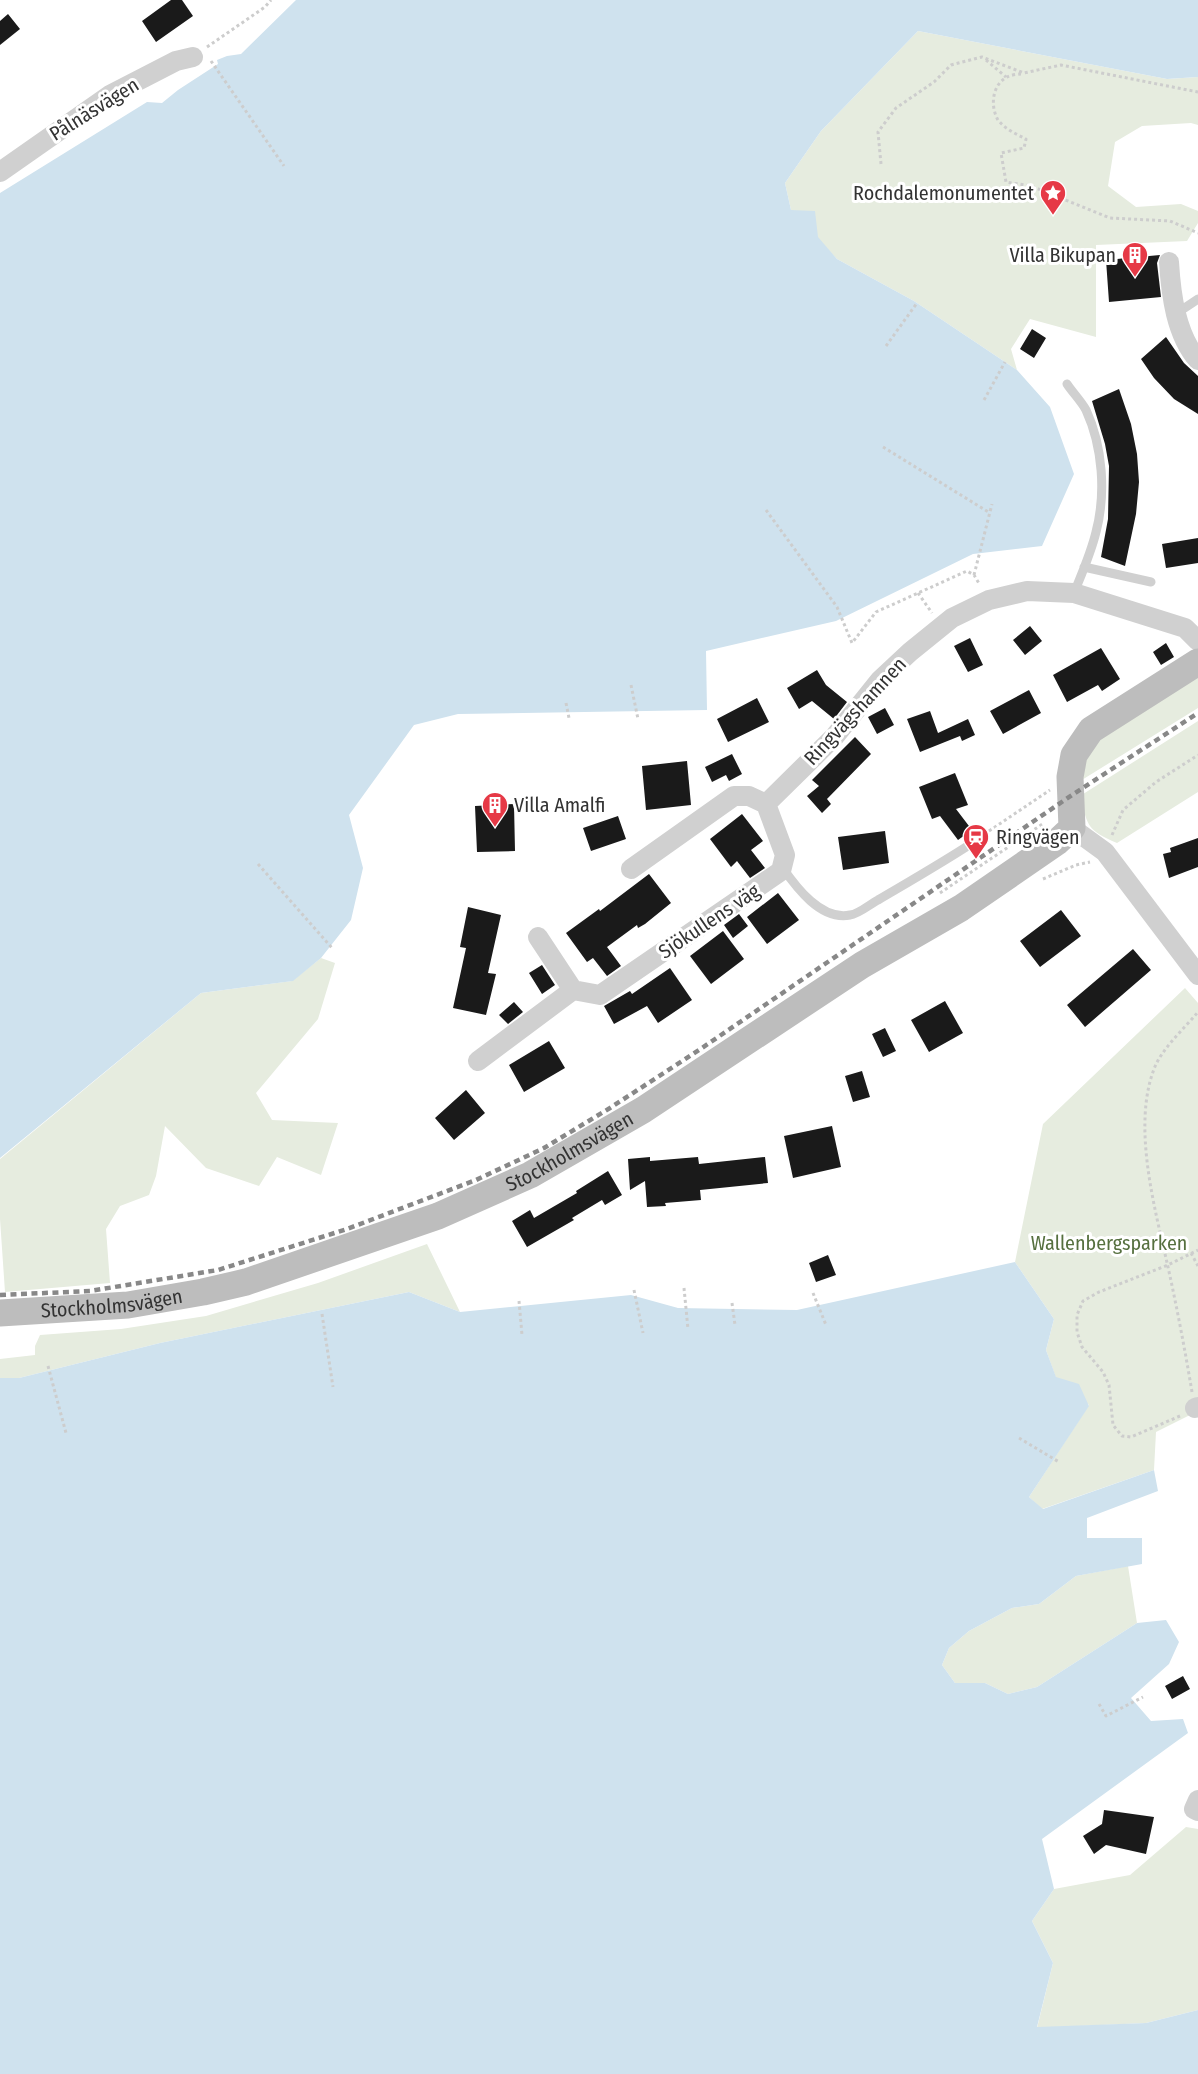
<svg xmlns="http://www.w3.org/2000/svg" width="1198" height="2074" font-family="'Fira Sans Condensed',sans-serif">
	<rect width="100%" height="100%" fill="#fff"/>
	<path fill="#e6ecdf" d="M918,31l249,48 31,-2v48l-7,-2 -49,3 -27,16 -7,44 28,21 45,-3 17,7v12l-11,18 -91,4v92l-66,-18 -19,30 6,21 -103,-69 -77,-42 -46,-49 -6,-27 36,-52z
		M1198,672v36l-121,75 15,-43z
		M1198,721v71l-81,51c-30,-13 -29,-16 -37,-47z
		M321,958l14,5 -17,56 -62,74 16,27 66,3 -17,52 -44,-18 -18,29 -53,-18 -41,-42 -9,50 -7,19 -29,11 -14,23 4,54 -105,9 -5,-73v-60l201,-166 91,-12z
		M1185,988l13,15v408l-42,21 -2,38 -112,39 -13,-12 60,-92 -33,-27 -10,-28 8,-31 -39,-57 28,-138z
		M427,1244l33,68 -51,-20 -249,51 -141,35h-19v-19l35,-4v-9l5,-11 81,-6 85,-13 112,-33z
		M1128,1566l9,57 -100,64 -29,7 -23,-11h-30l-13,-18 7,-17 20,-17 43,-23 27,-4 37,-28z
		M1186,1827l12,2v181l-52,13 -109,5 16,-65 -21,-42 22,-32 76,-14z"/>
	<path fill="#cfe2ee" d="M296,0h902v77l-31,2 -249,-48 -97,100 -36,52 6,27 24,1 3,26 19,22 77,42 103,69 33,37 24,67 -32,72 -69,8 -137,67 -130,30 1,59 -249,4 -44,11 -65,90 14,53 -12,52 -30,38 -28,23 -92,12 -201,165v-965l147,-91 15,1 16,-13 40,-26 -1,-4 10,-4 14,-2z
		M1015,1262l39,57 -8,31 10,27 23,7 10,22 -60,91 14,12 111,-39 4,21 -71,27v20h55v26l-66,12 -37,28 -27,4 -43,23 -20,17 -7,17 13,18h30l23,11 29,-7 100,-64 29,-3 13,22 -10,22 -38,34 20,23 32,-2 5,14 -146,106 12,50 -22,32 21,42 -16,64 109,-4 52,-13v64h-1198v-696h19l141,-35 249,-51 51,20 171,-17 47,13 119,2z"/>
	<path fill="#1a1a1a" d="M171,0h11l11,16 -37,26 -14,-21z
		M8,14l12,15 -20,16v-24z
		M1160,255l-3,8 4,34 -52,5 -3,-42z
		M1032,329l14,9 -12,20 -14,-9z
		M1166,337l18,26 14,13v38l-24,-15 -20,-21 -13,-19z
		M1119,389l12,35 6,30 2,28 -3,32 -11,52 -24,-9 7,-38 1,-53 -4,-22 -13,-43z
		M1198,538v25l-32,5 -4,-24z
		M1030,626l12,15 -17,14 -12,-15z
		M970,638l13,27 -15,7 -14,-26z
		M1166,643l8,14 -13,8 -8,-13z
		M1101,648l19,31 -18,12 -4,-6 -31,17 -14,-27z
		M817,670l9,15 21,17 -13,17 -22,-18 -13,8 -12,-21z
		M1029,690l12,23 -38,21 -13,-23z
		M757,698l12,24 -41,20 -11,-23z
		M885,708l9,17 -17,9 -9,-17z
		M930,711l8,22 30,-14 7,16 -13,6 -2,-5 -40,16 -13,-33z
		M855,737l16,17 -44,45 4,5 -9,9 -15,-17 12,-10 -7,-6z
		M732,754l10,20 -13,7 -3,-6 -14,7 -7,-15z
		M687,761l4,44 -45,5 -4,-44z
		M955,773l13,32 -12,4 16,21 -14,10 -18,-24 -8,3 -13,-32z
		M514,804l1,47 -38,1 -2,-46z
		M742,814l21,27 -12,9 14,18 -15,10 -13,-17 -6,6 -21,-28z
		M618,816l8,23 -35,12 -8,-23z
		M885,831l4,32 -46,7 -5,-33z
		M1198,838v29l-29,11 -6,-24 8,-2 -1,-4z
		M649,874l22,29 -26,21 -7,4 -1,-3 -30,22 14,19 -14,10 -14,-18 -6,4 -21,-29 33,-24 1,2z
		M778,893l21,27 -32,24 -20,-27z
		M468,907l33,8 -13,58 8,1 -10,41 -33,-7 13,-60 -6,-1z
		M1061,910l20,26 -41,31 -20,-26z
		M739,914l9,12 -15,12 -9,-13z
		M723,931l21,28 -33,25 -21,-28z
		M1133,949l18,21 -66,57 -18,-22z
		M542,965l13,20 -13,9 -13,-21z
		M670,968l22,32 -34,23 -11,-17 -33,18 -10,-18 26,-15 2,3z
		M945,1001l18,32 -34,19 -18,-32z
		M514,1002l9,10 -15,12 -9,-9z
		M885,1028l11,23 -13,6 -11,-23z
		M549,1041l16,27 -41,24 -15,-27z
		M862,1071l8,26 -17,5 -8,-26z
		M466,1090l19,23 -31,27 -19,-22z
		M832,1126l9,41 -48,11 -9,-42z
		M650,1157v4l48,-4 1,7 66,-7 3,26 -68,7 1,10 -36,3 1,3 -19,1 -2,-26 -15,9 -2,-31z
		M608,1171l14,24 -17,10 -3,-5 -30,18 2,2 -47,27 -15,-26 18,-11 4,8 43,-25 -1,-2z
		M828,1255l8,20 -20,7 -7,-19z
		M1183,1676l7,13 -18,10 -7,-13z
		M1104,1810l50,7 -8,37 -40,-9 -12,9 -11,-18 19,-12z"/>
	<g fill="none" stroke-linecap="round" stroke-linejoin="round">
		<path stroke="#cdcdcd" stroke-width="3" stroke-dasharray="3 3" stroke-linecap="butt" d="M207,47l58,-40 6,-7
			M986,60l20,17
			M211,61l73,105
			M1021,74c-4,0 -10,1 -14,3 -15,8 -17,29 -9,43 7,9 18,14 28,19l-2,9 -23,5 5,29 25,4 79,32 60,3 28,12
			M881,164l-3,-32 18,-24 38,-26 17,-17 31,-8 42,16 37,-8 137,27
			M886,346l31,-43
			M984,400l21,-38
			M883,447l107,66
			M766,510l71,97 15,36 24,-31 91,-41 7,4 6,10
			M974,575l18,-71
			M918,593l14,20
			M631,685l7,34
			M566,703l3,15
			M989,831l61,-41
			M1112,835l11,-25 33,-28 42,-27
			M258,864l74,84
			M1043,879l33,-14 14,-3
			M940,893l104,-70
			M1191,1253l7,13
			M684,1288l4,41
			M634,1290l9,43
			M813,1293l13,32
			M519,1301l3,34
			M732,1303l3,22
			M322,1314l11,73
			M48,1366l18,67
			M1192,1392c-7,-42 -15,-84 -24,-125 -13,-58 -36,-140 -14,-198 8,-21 30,-40 44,-57
			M1180,1416l-49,21 -9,-1 -9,-11 -4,-40 -6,-13 -21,-25 -5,-15v-17l6,-14 16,-9 69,-27 30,-15
			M1019,1438l40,24
			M1099,1704l7,12 37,-19"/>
		<path stroke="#d0d0d0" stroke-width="9" d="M1177,313l21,-14
			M1067,384c6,9 14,17 19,26 17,37 20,84 10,122 -5,21 -14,41 -22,61
			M1084,567l67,15
			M782,867c14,20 39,54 68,48 9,-1 20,-11 28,-15 34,-20 69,-40 102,-62"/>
		<path stroke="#d0d0d0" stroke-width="20" d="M0,172l110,-77 66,-34 17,-4
			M1169,262c2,33 7,73 29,98
			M1072,828l33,24 93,123
			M631,869l103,-73h15l17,8 69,-68 45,-56 30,-28 42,-34 37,-18 38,-9 47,2 111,35 13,13
			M538,937l35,53
			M478,1061l95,-71 27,5 181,-124 4,-16 -19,-51
			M1195,1408l3,-1
			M1198,1800l-4,9 4,2"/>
		<path stroke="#bdbdbd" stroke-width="27" id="s1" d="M0,1313l128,-8 75,-13 43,-10 192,-66 92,-41 113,-65 219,-145 99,-57 96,-66 15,-14 -2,-51 4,-22 17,-25 107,-68"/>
		<path stroke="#888" stroke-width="4.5" stroke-dasharray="6 4.5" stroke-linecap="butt" d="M0,1295l90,-4 128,-21 129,-41 129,-49 68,-32 66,-40 92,-60 370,-253 126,-82"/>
	</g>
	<defs>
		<g id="sight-pin" transform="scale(1.35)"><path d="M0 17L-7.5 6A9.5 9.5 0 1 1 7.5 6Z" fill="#e63946" stroke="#fff"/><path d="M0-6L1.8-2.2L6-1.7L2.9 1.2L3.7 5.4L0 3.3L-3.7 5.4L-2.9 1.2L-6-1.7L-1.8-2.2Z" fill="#fff"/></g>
		<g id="building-pin" transform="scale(1.35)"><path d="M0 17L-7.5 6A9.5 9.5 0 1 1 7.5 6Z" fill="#e63946" stroke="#fff"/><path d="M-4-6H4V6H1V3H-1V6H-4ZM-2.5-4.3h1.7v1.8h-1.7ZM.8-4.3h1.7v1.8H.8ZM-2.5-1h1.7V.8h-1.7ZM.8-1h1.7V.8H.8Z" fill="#fff"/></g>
		<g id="station-pin" transform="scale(1.35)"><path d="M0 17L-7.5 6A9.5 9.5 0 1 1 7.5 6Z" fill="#e63946" stroke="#fff"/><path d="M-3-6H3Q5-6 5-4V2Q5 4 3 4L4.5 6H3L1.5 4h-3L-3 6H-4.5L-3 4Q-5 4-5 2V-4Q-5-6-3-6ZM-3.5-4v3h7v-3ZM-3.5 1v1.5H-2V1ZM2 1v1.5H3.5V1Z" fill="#fff"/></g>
	</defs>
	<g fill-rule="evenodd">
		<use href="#sight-pin" x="1053" y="193"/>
		<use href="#building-pin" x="1135" y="255"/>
		<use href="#building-pin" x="495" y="805"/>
		<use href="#station-pin" x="976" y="837"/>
	</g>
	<g text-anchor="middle" stroke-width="6" stroke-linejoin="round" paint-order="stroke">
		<g font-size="20" fill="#333" stroke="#fff">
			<text transform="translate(94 109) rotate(-32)" y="7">Pålnäsvägen</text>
			<text transform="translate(855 711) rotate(-47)" y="7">Ringvägshamnen</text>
			<text transform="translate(709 921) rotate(-34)" y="7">Sjökullens väg</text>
			<text dy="7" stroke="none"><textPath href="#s1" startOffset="598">Stockholmsvägen</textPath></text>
			<text dy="7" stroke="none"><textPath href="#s1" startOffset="112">Stockholmsvägen</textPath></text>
		</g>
		<g font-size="20" fill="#333" stroke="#fff" text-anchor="end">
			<text x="1034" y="200">Rochdalemonumentet</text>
			<text x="1116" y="262">Villa Bikupan</text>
			<text x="514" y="812" text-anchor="start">Villa Amalfi</text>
			<text x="996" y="844" text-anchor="start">Ringvägen</text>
		</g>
		<g font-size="20" fill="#56703f" stroke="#fff">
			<text x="1109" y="1250">Wallenbergsparken</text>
		</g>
	</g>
</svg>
